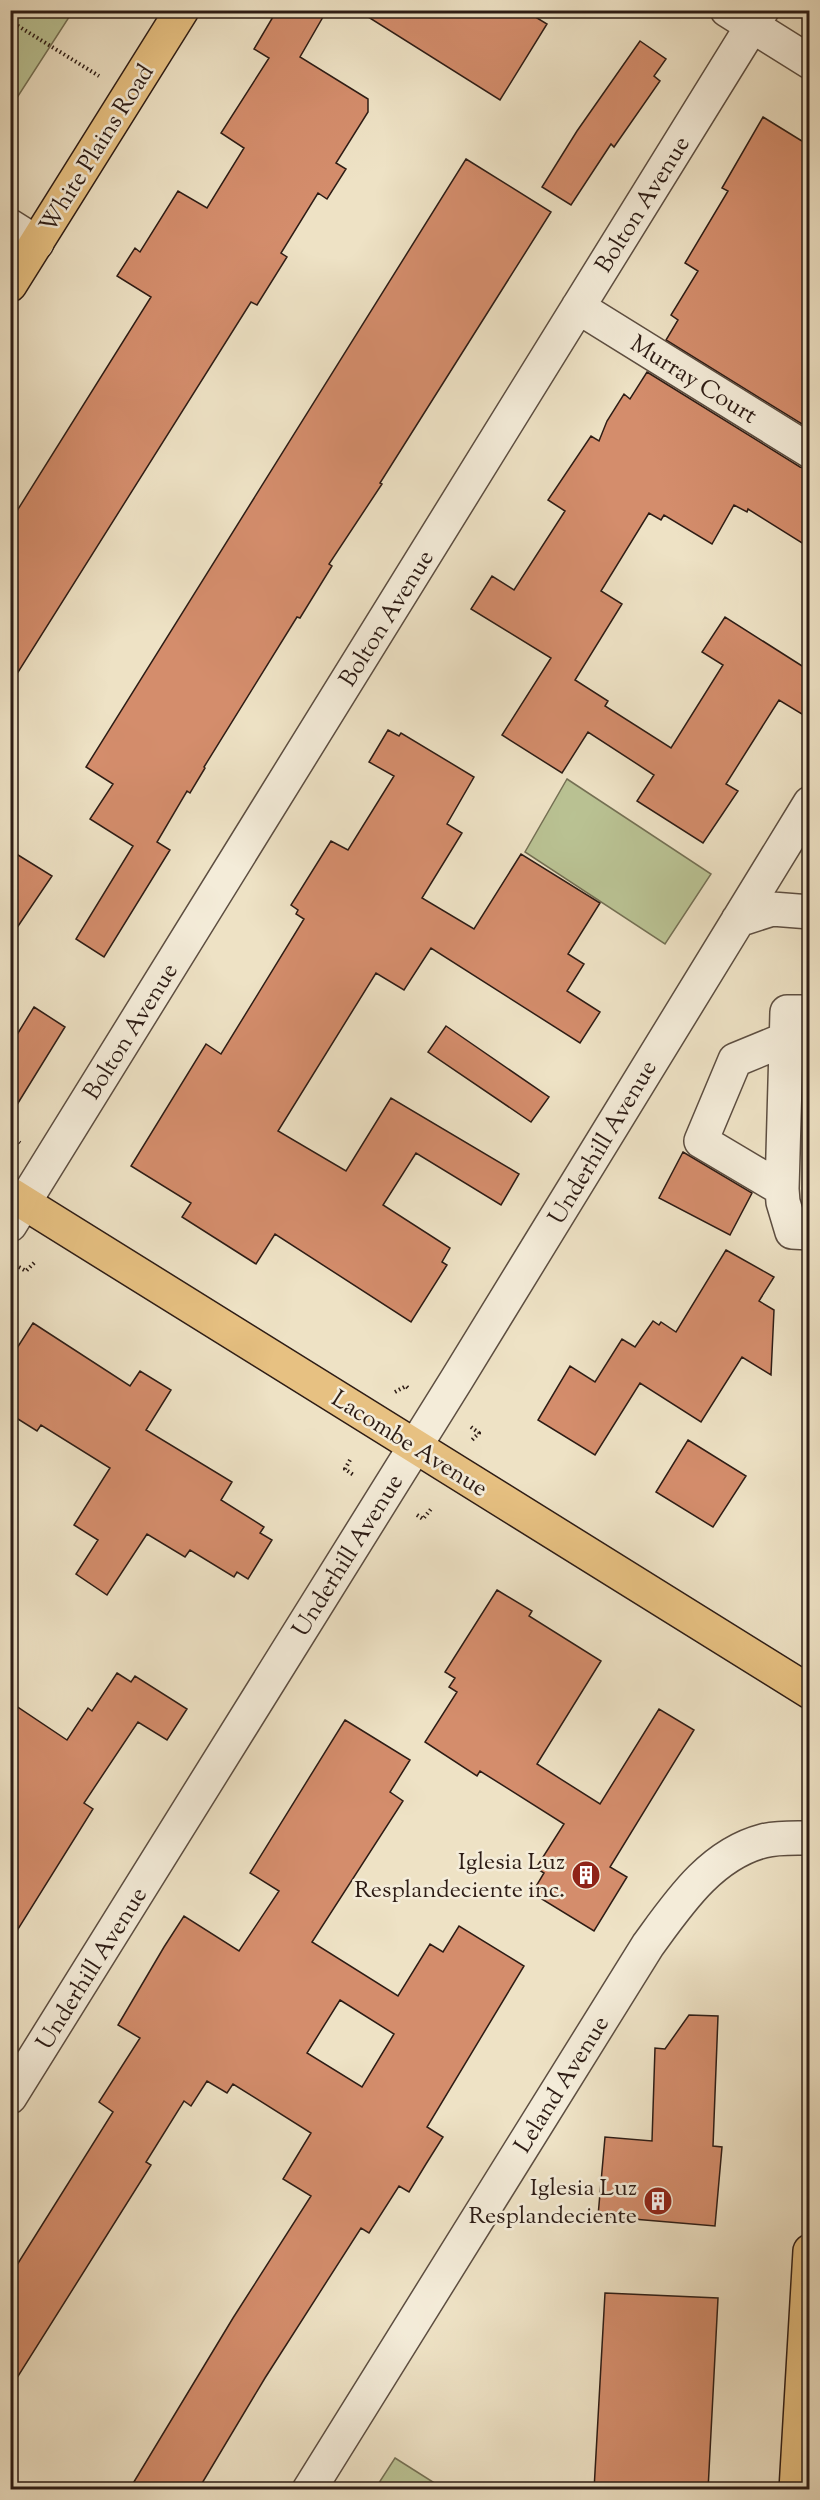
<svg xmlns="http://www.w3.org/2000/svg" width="820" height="2500" font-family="'Sorts Mill Goudy',serif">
	<rect width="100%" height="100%" fill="#eee2c5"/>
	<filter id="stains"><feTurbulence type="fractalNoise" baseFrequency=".00333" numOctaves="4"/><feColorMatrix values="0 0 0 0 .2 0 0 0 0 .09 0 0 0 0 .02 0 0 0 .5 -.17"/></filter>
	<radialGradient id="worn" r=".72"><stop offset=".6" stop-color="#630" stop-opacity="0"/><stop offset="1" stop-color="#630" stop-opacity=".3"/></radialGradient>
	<path fill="#bac394" stroke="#747054" stroke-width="1.5" d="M11,10l62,1 -62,96 -1,-96z
		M567,779l144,95 -46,70 -140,-92z
		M395,2458l49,31h-69z"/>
	<path fill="#d48d6c" stroke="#2d1c15" stroke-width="1.5" fill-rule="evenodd" d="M277,10h50l-27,47 68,42v13l-32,51 10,6 -19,30 -9,-6 -37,60 6,4 -30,48 -6,-3 -241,383v-163l141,-225 -34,-21 18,-28 5,4 38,-61 29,17 37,-60 -23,-15 48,-75 -15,-9z
		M357,10h167l23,14 -47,76z
		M640,41l26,18 -12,17 6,5 -46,66 -3,-3 -40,61 -29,-18 35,-56z
		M763,117l47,29v283l-144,-89 12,-20 -7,-5 27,-44 -13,-8 43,-72 -6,-3z
		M466,159l85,53 -171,271 2,1 -53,80 3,2 -32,52 -3,-1 -93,150 1,1 -15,25 -3,-2 -30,51 13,8 -66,107 -28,-18 57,-93 -43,-27 23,-35 -27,-17z
		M647,372l153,95 10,3v78l-62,-39 -1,3 -13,-7 -22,39 -48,-29 -3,5 -12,-7 -48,78 21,13 -47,76 33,21 -3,5 66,42 52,-83 -21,-13 23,-35 85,54v48l-31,-19 -53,84 12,7 -35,52 -66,-42 17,-26 -66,-43 -26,41 -60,-38 49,-77 -80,-49 21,-33 22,14 51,-79 -17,-11 43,-64 8,5 8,-20 17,-27 6,5z
		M388,730l11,6 2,-3 73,44 -27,47 15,9 -40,65 52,31 47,-75 79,49 -32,51 16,10 -17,27 33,21 -20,31 -149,-95 -27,42 -28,-17 -98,158 68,40 45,-73 128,76 -18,31 -85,-52 -33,52 67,43 -8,14 5,3 -36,57 -136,-88 -19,30 -74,-47 9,-14 -60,-37 75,-122 15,10 83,-135 -8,-5 2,-4 -7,-5 40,-64 17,9 46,-74 -25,-14z
		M10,850l42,26 -42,62z
		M34,1007l31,20 -55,89v-70z
		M446,1026l103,71 -18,25 -103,-70z
		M683,1152l69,41 -22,42 -71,-37z
		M726,1250l48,27 -15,24 15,9 -3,65 -29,-18 -41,65 -61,-39 -45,72 -57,-35 32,-54 25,16 27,-43 13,8 18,-26 6,4 2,-3 15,10z
		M33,1323l97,63 10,-15 31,19 -25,40 86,52 -11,18 43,27 -4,6 12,7 -24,39 -11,-7 -3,5 -44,-27 -5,7 -38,-23 -40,61 -31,-21 22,-34 -24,-15 36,-57 -69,-43 -4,6 -27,-17v-55z
		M688,1440l58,36 -33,51 -57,-35z
		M497,1590l35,21 -3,5 72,45 -64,103 63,40 59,-95 35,21 -84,137 17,10 -33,54 -62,-38 12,-20 -8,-5 28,-44 -84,-53 -3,5 -52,-34 32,-50 -8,-5 6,-9 -10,-6z
		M117,1673l14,9 4,-6 52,33 -20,31 -29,-18 -54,81 9,6 -83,133v-240l57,38 21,-32 4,3z
		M345,1720l65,40 -20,32 13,9 -91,141 86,54 32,-52 13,8 16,-26 65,40 -97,161 16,10 -17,27 -17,28 -10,-6 -30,47 -8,-5 -96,150 -67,112h-69l104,-172 78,-122 -28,-17 28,-46 -78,-49 -6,9 -20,-12 -16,25 -7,-5 -38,61 5,3 -141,224v-113l103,-164 -14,-10 41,-64 -22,-13 46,-78 20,-31 55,35 40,-60 -29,-18zM340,2000l54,34 -32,53 -55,-34z
		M689,2015l29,1 -5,130 9,1 -7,79 -117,-10 7,-79 47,4 3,-93 10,1z
		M605,2293l113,5 -10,192h-114z"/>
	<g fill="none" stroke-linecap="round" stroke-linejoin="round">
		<g stroke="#5d4e41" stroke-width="36">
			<path id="minor" d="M727,10l83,52
				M10,226l27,17
				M578,307l232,144
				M738,920l34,-11 38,3
				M810,1012h-23l-5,177 1,13 9,30 18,1
				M782,1189l-81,-48 34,-81 51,-21
				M10,1225l752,-1215
				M10,2097l447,-718 353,-576
				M309,2490l339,-545c30,-41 62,-90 115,-104 14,-4 32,-3 47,-3"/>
		</g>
		<g stroke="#2d1c15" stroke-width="36">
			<path id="major" d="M10,285l172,-275
				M10,1194l800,498
				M796,2490l14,-239"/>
		</g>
		<path stroke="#2d1c15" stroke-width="4" stroke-dasharray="1.5 3" stroke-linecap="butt" d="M10,21l89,55
			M10,1141l2,-4 8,6
			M19,1267l7,4 9,-9
			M395,1392l11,-6 3,3
			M471,1427l8,6 -7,7
			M350,1460l-5,9 10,7
			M417,1515l6,4 8,-10"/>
		<use href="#minor" stroke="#f4ecd9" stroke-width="33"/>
		<use href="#major" stroke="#e7c182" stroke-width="33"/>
	</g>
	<defs>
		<g id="building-disc" transform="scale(1.5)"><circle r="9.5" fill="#8f2418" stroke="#f4ecd9"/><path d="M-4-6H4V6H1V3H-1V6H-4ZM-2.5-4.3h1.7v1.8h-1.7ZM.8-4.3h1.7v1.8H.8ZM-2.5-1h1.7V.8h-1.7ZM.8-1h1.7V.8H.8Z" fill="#fff"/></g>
	</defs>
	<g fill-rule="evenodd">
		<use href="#building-disc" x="586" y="1875"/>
		<use href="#building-disc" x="658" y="2201"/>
	</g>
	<g text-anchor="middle" stroke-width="5" stroke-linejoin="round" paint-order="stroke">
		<g font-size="24" fill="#2d1c15" stroke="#f4ecd9">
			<text transform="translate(96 148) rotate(-58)" y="8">White Plains Road</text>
			<text transform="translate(642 204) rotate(-58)" y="8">Bolton Avenue</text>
			<text transform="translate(694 379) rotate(32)" y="8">Murray Court</text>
			<text transform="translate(386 618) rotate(-58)" y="8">Bolton Avenue</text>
			<text transform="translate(130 1031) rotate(-58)" y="8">Bolton Avenue</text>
			<text transform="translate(602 1142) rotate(-59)" y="8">Underhill Avenue</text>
			<text transform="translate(410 1443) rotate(32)" y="8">Lacombe Avenue</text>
			<text transform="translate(347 1555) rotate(-58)" y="8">Underhill Avenue</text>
			<text transform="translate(91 1968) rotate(-58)" y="8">Underhill Avenue</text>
			<text transform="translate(561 2084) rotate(-58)" y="8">Leland Avenue</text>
		</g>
		<g font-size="24" fill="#2d1c15" stroke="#f4ecd9" text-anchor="end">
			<text x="565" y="1869">Iglesia Luz<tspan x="565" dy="28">Resplandeciente inc.</tspan></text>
			<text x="637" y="2195">Iglesia Luz<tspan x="637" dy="28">Resplandeciente</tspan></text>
		</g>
	</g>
	<rect width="820" height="2500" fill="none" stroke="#eee2c5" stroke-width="36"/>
	<rect x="12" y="12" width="796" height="2476" fill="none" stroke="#2d1c15" stroke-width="3"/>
	<rect x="18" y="18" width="784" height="2464" fill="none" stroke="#2d1c15" stroke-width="1.5"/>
	<rect width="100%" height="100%" filter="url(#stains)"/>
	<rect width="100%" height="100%" fill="url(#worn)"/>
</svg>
